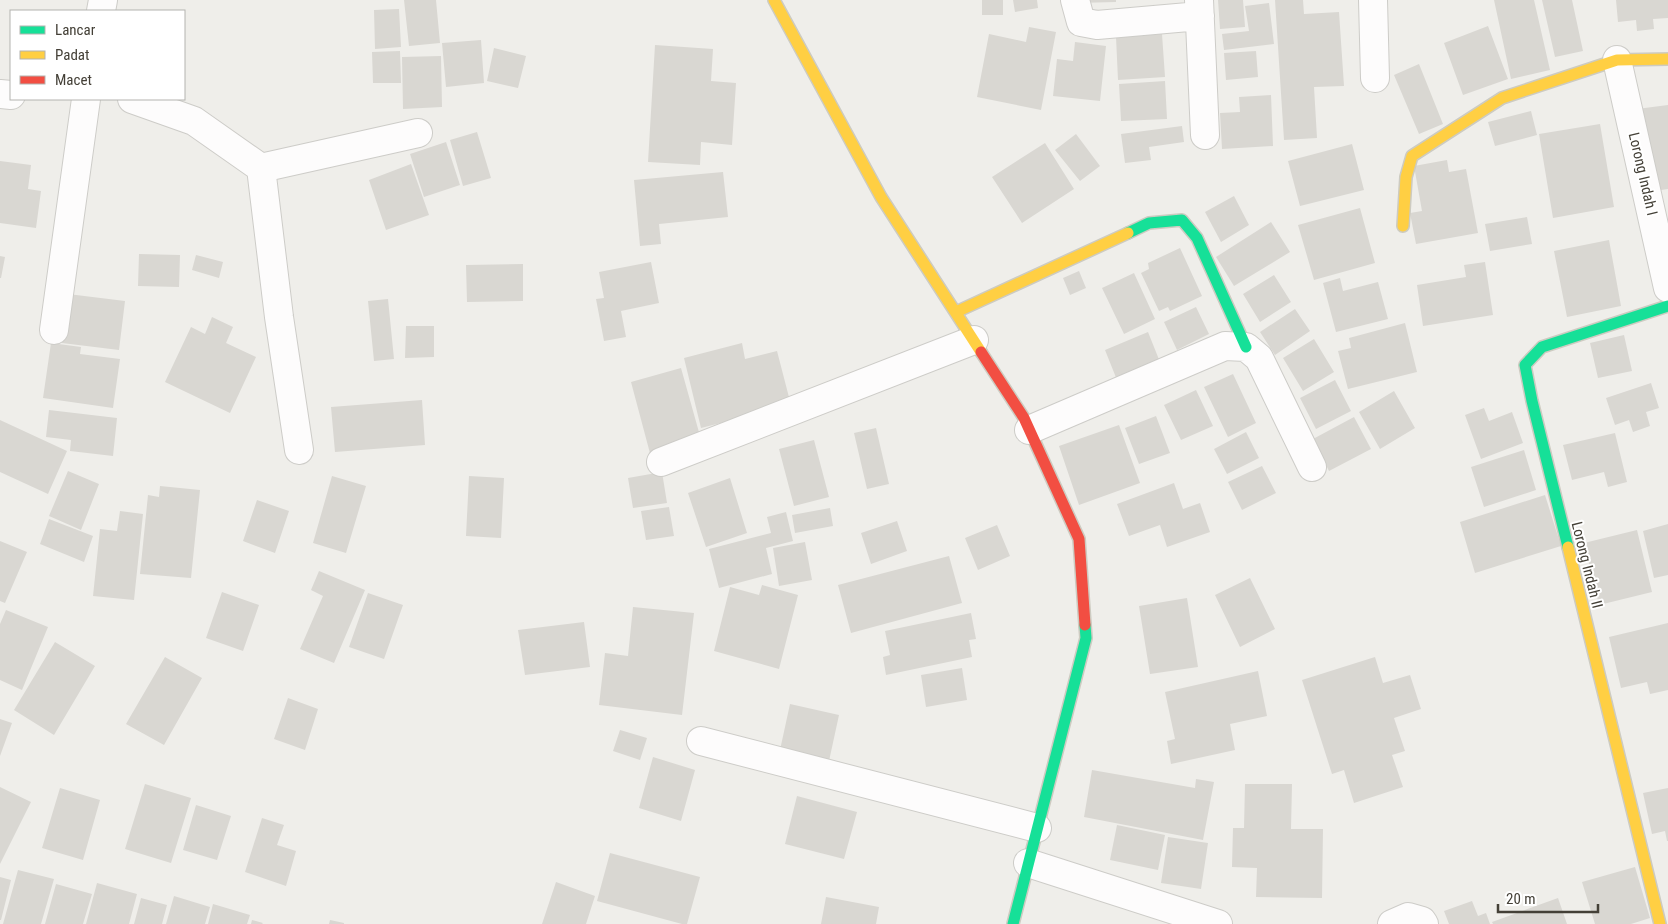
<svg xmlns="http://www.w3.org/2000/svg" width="1668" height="924" font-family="'Roboto Condensed',sans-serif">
	<rect width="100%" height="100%" fill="#efeeea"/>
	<path fill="#d9d7d2" d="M404,0h32l4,43 -31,3z
		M982,0h21v15h-21z
		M1013,0h24l1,8 -23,4z
		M1077,0h39v2l-39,1z
		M1218,0h25l2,27 -25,2z
		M1275,0h28l1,14 35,-2 5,74 -30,1 3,51 -33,2z
		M1494,0h40l16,70 -39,9z
		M1542,0h30l11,51 -28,6z
		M1616,0h52v18l-15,1 1,10 -17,2 -1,-11 -18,2z
		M1269,3l5,41 -50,6 -2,-16 27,-3 -4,-25z
		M399,9l2,38 -26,2 -1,-39z
		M1488,26l20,53 -45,16 -19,-52z
		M1029,27l27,5 -15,78 -64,-13 12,-63 37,8z
		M1162,34l3,43 -47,3 -2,-43z
		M481,40l3,43 -38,4 -4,-44z
		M1075,42l31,4 -6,55 -47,-5 4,-37 16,2z
		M655,45l58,4 -2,32 25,2 -4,62 -31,-3 -1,23 -52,-3z
		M494,48l32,8 -8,32 -31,-7z
		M400,51l1,32h-28l-1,-31z
		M1256,51l2,26 -32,3 -2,-27z
		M441,56l1,51 -39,2 -1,-52z
		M1419,64l24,60 -24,10 -25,-59z
		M1165,81l2,38 -46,2 -2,-37z
		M1271,95l2,51 -51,3 -2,-36 20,-1 -1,-15z
		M1668,105v84l-21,3 -10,-83z
		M1531,111l6,24 -42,11 -7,-24z
		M1600,124l14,83 -61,11 -14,-84z
		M1182,126l2,16 -35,5 2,13 -26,3 -4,-29z
		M477,132l14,46 -28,8 -13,-46z
		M1076,134l24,32 -20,15 -25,-31z
		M446,142l14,43 -36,12 -14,-43z
		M1045,143l29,46 -52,34 -30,-46z
		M1352,144l12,46 -64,16 -12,-45z
		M1447,160l2,12 17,-3 12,64 -62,11 -6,-31 12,-2 -8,-45z
		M0,161l31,4 -3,24 13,2 -5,37 -36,-5z
		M411,164l18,51 -43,15 -17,-50z
		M723,172l5,45 -69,7 2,20 -21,2 -6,-66z
		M1234,196l15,29 -28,17 -16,-30z
		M1360,208l15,55 -61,17 -16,-55z
		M1527,217l5,27 -42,7 -5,-27z
		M1271,222l19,30 -56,34 -18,-29z
		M1609,240l12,66 -54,11 -13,-66z
		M1180,248l22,48 -32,15 -2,-4 -9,4 -18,-38 8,-4 -1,-6z
		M139,254l41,1 -1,32 -41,-1z
		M196,255l27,7 -4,16 -27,-8z
		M0,256l5,1 -4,21h-1z
		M651,262l8,41 -38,8 5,26 -22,4 -8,-42 8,-1 -5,-26z
		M1485,262l8,53 -70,11 -6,-41 49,-8 -2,-12z
		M523,264v37l-56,1 -1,-37z
		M1079,271l7,17 -16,7 -7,-17z
		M1134,273l21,46 -31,15 -22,-46z
		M1274,275l17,27 -31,20 -17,-28z
		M1340,278l3,13 35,-9 10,37 -52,13 -13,-49z
		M68,294l57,7 -6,49 -57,-7z
		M388,299l6,60 -20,2 -6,-60z
		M1196,307l13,27 -32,16 -13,-28z
		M1295,309l15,22 -35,24 -15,-23z
		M212,317l21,10 -7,16 30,14 -26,56 -65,-31 26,-55 14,7z
		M1405,323l12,49 -69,17 -10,-38 13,-3 -2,-10z
		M406,326h28v31l-29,1z
		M1148,332l12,30 -43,18 -12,-30z
		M1624,335l8,36 -34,7 -8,-35z
		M1314,339l20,33 -31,19 -20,-33z
		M51,343l30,4 -1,7 40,5 -7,49 -70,-10z
		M742,343l3,16 32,-8 14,54 -90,23 -17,-70z
		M681,368l21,75 -51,14 -20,-75z
		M1233,374l23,49 -28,14 -24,-50z
		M1335,380l16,31 -35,18 -16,-31z
		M1651,383l8,25 -13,4 4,14 -17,6 -4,-12 -14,5 -9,-27z
		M1196,390l17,36 -32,14 -17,-35z
		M1394,391l21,37 -35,21 -21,-37z
		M422,400l3,45 -90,7 -4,-45z
		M1484,408l5,13 23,-9 11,31 -42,16 -16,-44z
		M49,410l68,8 -4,38 -43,-5 1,-11 -25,-3z
		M1156,416l14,37 -31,11 -14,-36z
		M1354,417l17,32 -42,22 -16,-32z
		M0,420l67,31 -19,43 -48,-22z
		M1119,425l21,58 -61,22 -20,-59z
		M876,428l13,56 -22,5 -13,-56z
		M1246,432l13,26 -32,16 -13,-25z
		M1615,433l12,49 -19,5 -4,-15 -32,8 -9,-35z
		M814,440l15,57 -35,9 -15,-57z
		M1524,450l12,40 -52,17 -13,-40z
		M1262,466l14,27 -34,17 -14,-28z
		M68,471l31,13 -18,46 -32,-14z
		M662,472l5,31 -34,5 -5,-30z
		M332,476l34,10 -20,67 -33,-10z
		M469,476l35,2 -3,60 -35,-2z
		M730,478l17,55 -41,14 -18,-54z
		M1174,483l9,26 17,-6 10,29 -43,15 -7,-22 -31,11 -12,-32z
		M160,486l40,4 -9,88 -51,-4 8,-79 11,2z
		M1545,495l16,51 -86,27 -15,-51z
		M257,500l32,11 -14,42 -32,-12z
		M669,507l5,29 -28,4 -5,-29z
		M830,508l3,18 -38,7 -3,-18z
		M120,511l23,3 -9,86 -41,-4 7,-67 17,2z
		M786,512l7,29 -27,7 6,26 -53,14 -10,-39 62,-16 -4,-16z
		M49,519l44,17 -9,26 -44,-18z
		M897,521l10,30 -36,13 -10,-31z
		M1668,524v51l-14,3 -11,-47z
		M997,525l13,31 -32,14 -13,-32z
		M1637,530l15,62 -53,13 -15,-62z
		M0,541l27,11 -22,51 -5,-2z
		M805,542l7,38 -33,6 -6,-38z
		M949,556l13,47 -111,30 -13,-48z
		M319,571l46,19 -31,73 -34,-14 23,-53 -12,-6z
		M1250,578l25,51 -35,18 -25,-52z
		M762,585l36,10 -19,74 -65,-18 16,-64 29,8z
		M222,592l37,13 -16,46 -37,-13z
		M368,593l35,12 -19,54 -35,-12z
		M1187,598l11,69 -48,7 -11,-68z
		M633,607l61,6 -12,102 -83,-10 6,-52 23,3z
		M6,610l42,17 -26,63 -22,-10v-56z
		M971,613l5,26 -7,1 3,17 -86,18 -3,-18 7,-2 -5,-24z
		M584,622l6,45 -65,8 -7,-45z
		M1668,623v67l-18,4 -3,-12 -26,6 -12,-51z
		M55,642l40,24 -41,69 -40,-25z
		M165,657l37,21 -38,67 -38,-21z
		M1375,657l8,26 27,-8 11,34 -27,9 11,33 -13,4 11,32 -49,16 -10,-33 -12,4 -30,-94z
		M962,668l5,32 -41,7 -5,-32z
		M1258,671l9,45 -37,8 5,26 -64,14 -4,-23 8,-2 -10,-47z
		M288,698l30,11 -13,41 -31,-11z
		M790,704l49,11 -10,46 -49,-11z
		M0,719l12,4 -12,33z
		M620,730l27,8 -7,22 -27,-9z
		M653,757l42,13 -14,51 -42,-13z
		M1092,770l103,18 1,-9 18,3 -11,58 -119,-23z
		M145,784l46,14 -20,65 -46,-14z
		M1245,784h47l-1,45h32l-1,69 -66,-1 1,-29 -25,-1 1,-39h11z
		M0,787l31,15 -31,62z
		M60,788l40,12 -17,60 -41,-12z
		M1668,788v53h-1l-2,-10 -13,3 -9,-41z
		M797,796l60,16 -13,47 -59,-15z
		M196,805l35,11 -14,44 -34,-10z
		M262,818l22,7 -7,20 19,6 -10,35 -41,-14z
		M1117,825l48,10 -7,35 -48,-10z
		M1168,837l40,6 -7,46 -40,-6z
		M610,853l90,24 -13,47h-5l-85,-23z
		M1635,867l15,51 -19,6h-36l-13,-42z
		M18,870l36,9 -13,45h-38z
		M0,877l11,3 -10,40h-1z
		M556,882l39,14 -9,28h-44z
		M97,883l40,11 -8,30h-43z
		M56,884l36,10 -9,30h-38z
		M174,896l36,11 -5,17h-39z
		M826,897l53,10 -3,17h-55z
		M141,898l26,7 -5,19h-28z
		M1558,898l9,26h-74l-1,-2z
		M1472,901l6,15 8,-3 4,11h-41l-5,-13z
		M213,904l37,11 -3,9h-39z
		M252,920l11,3 -1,1h-11z
		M330,920l14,3v1h-15z"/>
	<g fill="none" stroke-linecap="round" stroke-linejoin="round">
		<g stroke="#cdccc8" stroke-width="30">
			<path id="street" d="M1075,0l6,22 16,3 103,-9
				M1199,0l6,135
				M1373,0l2,78
				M101,11l2,-11
				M1617,60l51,228
				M0,94l11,1
				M132,99l62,22 67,47 157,-35
				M261,168l18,149 20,133
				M54,330l32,-231
				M1029,430l196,-84 21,1 13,11 53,109
				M661,462l313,-122
				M701,741l336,87
				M1028,863l190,61
				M1392,924l16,-7 14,4 2,3"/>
		</g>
		<g stroke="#cdcbc1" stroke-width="14">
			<path id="fast" d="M1128,233l21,-10 33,-3 15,18 49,109
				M1568,547l-36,-146 -7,-36 17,-18 126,-41
				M1013,924l73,-286 -1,-13"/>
		</g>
		<g stroke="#cdcbc1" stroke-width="14">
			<path id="slow" d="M774,0l107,197 100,155
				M1403,226l3,-49 6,-21 90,-58 115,-38 51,-1
				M956,312l172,-79
				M1568,547l92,377"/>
		</g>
		<g stroke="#cdcbc1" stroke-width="14">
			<path id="jam" d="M981,352l43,66 55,121 6,86"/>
		</g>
		<use href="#street" stroke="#fdfcfc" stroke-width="28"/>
		<use href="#fast" stroke="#16e098" stroke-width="11"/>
		<use href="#slow" stroke="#ffcf43" stroke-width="11"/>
		<use href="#jam" stroke="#f24e42" stroke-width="11"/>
	</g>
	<g text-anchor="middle" stroke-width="4" stroke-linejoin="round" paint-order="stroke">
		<g font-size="15" fill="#444037" stroke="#fff">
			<text transform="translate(1643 174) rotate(77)" y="5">Lorong Indah I</text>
			<text transform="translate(1587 565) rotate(76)" y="5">Lorong Indah II</text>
		</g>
	</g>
	<rect x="10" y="10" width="175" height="90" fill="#ffffff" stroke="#b4b3af"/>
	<rect x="20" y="26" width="25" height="8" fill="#16e098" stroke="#b4b3af"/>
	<text x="55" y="35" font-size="15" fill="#444037">Lancar</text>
	<rect x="20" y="51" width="25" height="8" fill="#ffcf43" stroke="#b4b3af"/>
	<text x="55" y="60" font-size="15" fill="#444037">Padat</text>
	<rect x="20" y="76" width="25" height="8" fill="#f24e42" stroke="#b4b3af"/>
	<text x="55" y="85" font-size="15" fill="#444037">Macet</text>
	<path d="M1498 904v8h100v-8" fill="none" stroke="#444037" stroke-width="2.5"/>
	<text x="1506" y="904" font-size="15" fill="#444037" stroke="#ffffff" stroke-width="4" paint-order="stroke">20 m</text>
</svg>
